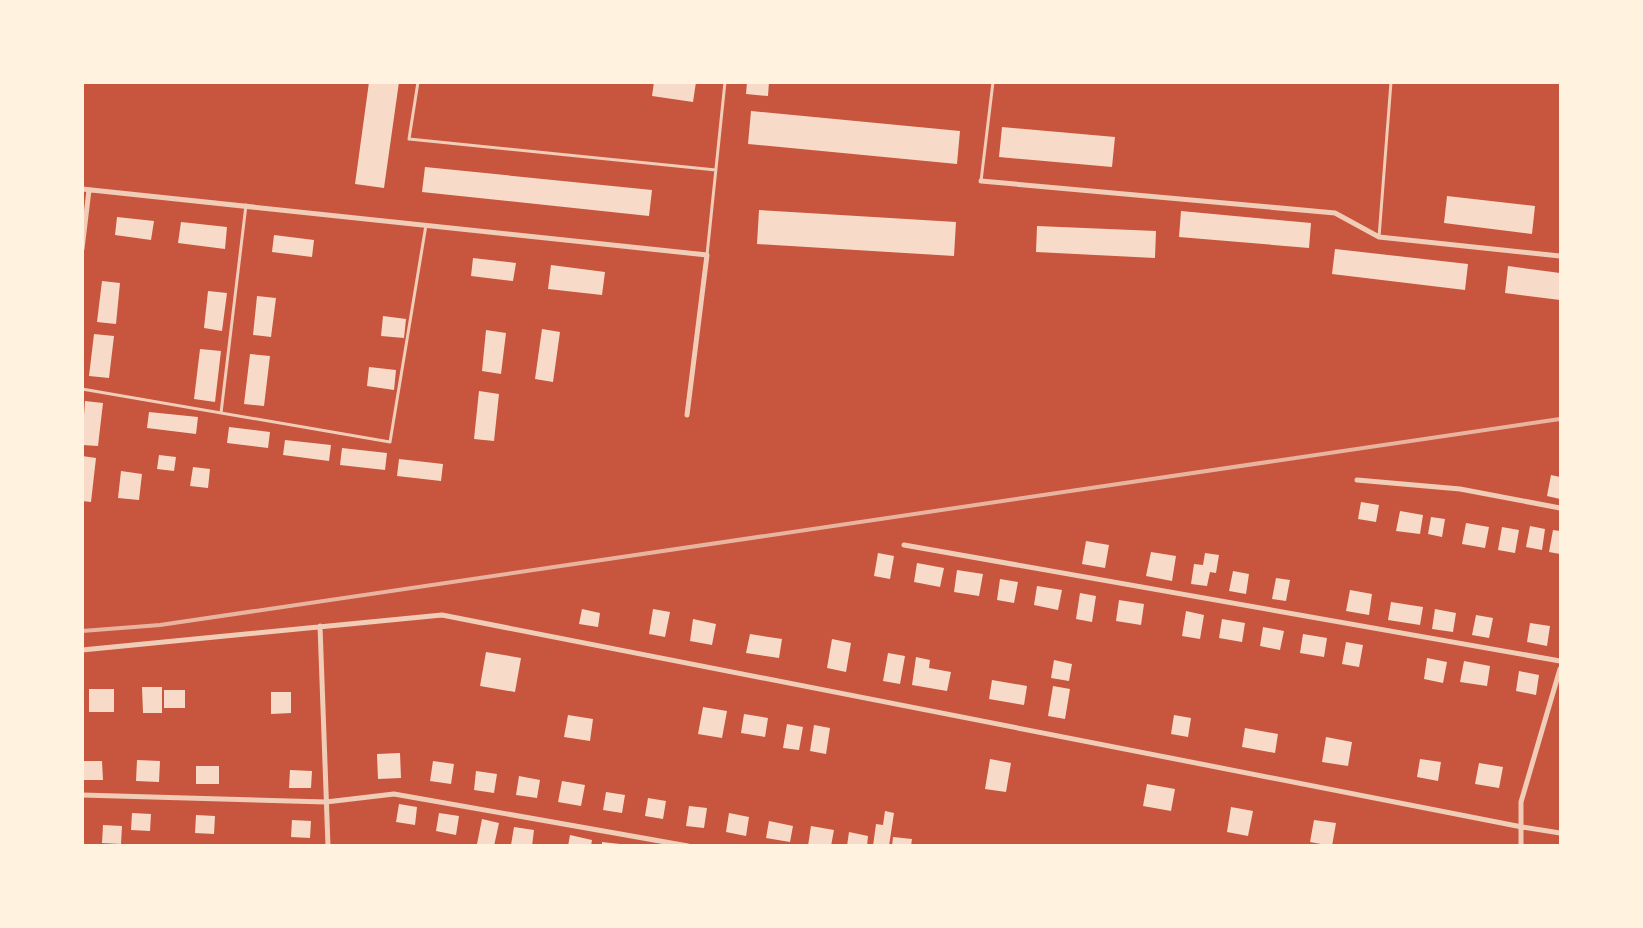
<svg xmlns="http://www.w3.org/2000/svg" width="1643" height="928" font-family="'Golos Text',sans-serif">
	<rect width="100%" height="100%" fill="#c8553d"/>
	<path fill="#f7dbc8" d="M369,82h30l-15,106 -29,-4z
		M654,82h42l-3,20 -41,-6z
		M747,82h22l-1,14 -22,-2z
		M751,111l209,20 -3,33 -209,-20z
		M1002,127l113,10 -3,30 -113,-10z
		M425,167l227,23 -3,26 -227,-24z
		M1447,196l88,10 -3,28 -88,-11z
		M759,210l197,12 -2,34 -197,-12z
		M1181,211l130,12 -2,25 -130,-11z
		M117,217l37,4 -3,19 -36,-5z
		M181,222l46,5 -2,22 -47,-6z
		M1037,226l119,5 -1,27 -119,-6z
		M274,235l40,5 -2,17 -40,-5z
		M1335,249l133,15 -3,26 -133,-16z
		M473,258l43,5 -3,18 -42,-5z
		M551,265l54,7 -3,23 -54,-6z
		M1508,266l52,7v27l-55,-7z
		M102,281l18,2 -4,41 -19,-2z
		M208,291l19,2 -5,38 -18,-3z
		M257,296l19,2 -5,39 -18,-2z
		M383,316l23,3 -2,19 -23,-2z
		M542,329l18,3 -7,50 -18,-3z
		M486,330l20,3 -5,41 -19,-3z
		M94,334l20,2 -5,42 -20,-2z
		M200,349l21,2 -6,51 -21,-3z
		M250,354l20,2 -6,50 -20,-2z
		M369,367l27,3 -2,20 -27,-4z
		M479,391l20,3 -5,47 -20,-2z
		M85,401l18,2 -5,43 -16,-1z
		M149,412l49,5 -2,17 -49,-6z
		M229,427l41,5 -2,16 -41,-5z
		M285,440l46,5 -2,16 -46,-6z
		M342,448l45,5 -2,17 -45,-5z
		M159,455l17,2 -2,14 -17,-2z
		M82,456l14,2 -5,44 -9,-1z
		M399,459l44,5 -2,17 -44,-5z
		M193,467l17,2 -2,19 -18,-2z
		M121,471l21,3 -3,26 -21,-2z
		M1551,475l9,2v22l-13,-3z
		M1361,502l18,3 -3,17 -18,-3z
		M1400,511l23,4 -3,19 -24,-3z
		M1431,517l14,2 -3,18 -14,-3z
		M1466,523l23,4 -4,21 -23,-4z
		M1530,526l15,3 -3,21 -16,-3z
		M1502,527l17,3 -4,23 -17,-3z
		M1553,530l7,1v23l-11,-2z
		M1086,541l23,4 -4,23 -23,-4z
		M1151,552l25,4 -4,25 -26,-5z
		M878,553l16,3 -4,23 -16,-3z
		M1205,553l14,2 -3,18 -6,-1 -3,14 -16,-2 3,-20 9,1z
		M917,563l27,5 -4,19 -26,-5z
		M957,570l26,4 -4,22 -25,-4z
		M1233,571l16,3 -3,20 -17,-3z
		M1276,578l14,2 -4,21 -14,-2z
		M1000,579l18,3 -4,21 -17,-3z
		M1037,586l25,4 -4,20 -24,-5z
		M1350,590l22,4 -3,21 -23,-4z
		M1080,593l16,3 -4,26 -16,-3z
		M1119,600l25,4 -3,21 -25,-4z
		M1391,602l32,5 -3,18 -32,-5z
		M582,609l18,4 -2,14 -19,-3z
		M653,609l17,3 -5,25 -16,-3z
		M1435,609l21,4 -3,19 -21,-3z
		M1186,611l18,4 -4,24 -18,-3z
		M1476,615l17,3 -4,20 -17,-3z
		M693,619l23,5 -4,21 -22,-4z
		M1222,619l23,4 -3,19 -23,-4z
		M1530,623l20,3 -3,20 -20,-4z
		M1263,627l21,4 -4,19 -20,-4z
		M750,634l32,5 -3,19 -33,-5z
		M1303,634l24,4 -3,19 -24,-4z
		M832,639l19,4 -5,29 -19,-4z
		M1346,642l17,3 -4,22 -17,-3z
		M486,652l35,6 -6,34 -35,-6z
		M888,653l17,3 -5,28 -17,-3z
		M916,657l14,3 -1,8 22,4 -4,19 -35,-6z
		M1427,658l20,4 -4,21 -19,-4z
		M1054,660l18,4 -3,17 -18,-3z
		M1464,661l26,5 -3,20 -27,-4z
		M1519,671l20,4 -3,20 -20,-4z
		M992,680l35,6 -3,19 -35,-6z
		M1053,686l17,3 -5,30 -17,-3z
		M142,687h20v26h-19z
		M89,689h25v23h-25z
		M164,690h21v18h-21z
		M271,692h20v21l-20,1z
		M703,707l24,4 -5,27 -24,-4z
		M744,714l24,4 -3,19 -24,-4z
		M568,715l25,4 -3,22 -26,-4z
		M1174,715l17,3 -3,19 -17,-3z
		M787,724l16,3 -4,23 -16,-2z
		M814,725l16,3 -4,26 -16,-3z
		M1245,728l33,6 -3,19 -33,-6z
		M1326,737l26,5 -4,24 -26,-4z
		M400,753l1,25 -23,1 -1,-25z
		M990,759l21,4 -5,29 -21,-3z
		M1420,759l21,3 -3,19 -21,-4z
		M137,760l23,1 -1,21 -23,-1z
		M82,761h20l1,19h-21z
		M433,761l21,3 -3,20 -21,-3z
		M1479,763l24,4 -4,21 -24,-4z
		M196,766h23v18h-23z
		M290,770l22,1 -1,17h-22z
		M476,771l21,3 -3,19 -20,-3z
		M519,776l21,4 -3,18 -21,-3z
		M562,781l23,4 -4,21 -23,-4z
		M1147,784l28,5 -4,22 -28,-5z
		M606,792l19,3 -3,18 -19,-3z
		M648,798l18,3 -3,18 -18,-3z
		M399,804l18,3 -2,18 -19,-3z
		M689,806l18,2 -3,20 -18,-2z
		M1231,807l22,4 -5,25 -21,-4z
		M885,811l9,2 -5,33h-16l3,-22 7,1z
		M132,813l19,1 -1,17 -19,-1z
		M439,813l20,3 -3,19 -20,-4z
		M729,813l20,4 -3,19 -20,-4z
		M196,815l19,1 -1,18 -19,-1z
		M482,819l17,4 -5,23 -17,-2z
		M292,820l19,1 -1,17 -19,-1z
		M1314,820l22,3 -4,23 -22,-4z
		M769,821l24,5 -3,16 -24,-4z
		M103,825l19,1 -1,18 -19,-1z
		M811,826l23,4 -3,16h-23z
		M514,827l20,3 -2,16 -21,-1z
		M849,832l19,4 -1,10h-20z
		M570,835l22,5 -1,6h-23z
		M893,837l19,2 -1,7h-19z
		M602,842l18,2v2h-18z"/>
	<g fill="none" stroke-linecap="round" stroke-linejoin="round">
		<path stroke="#f1ccb7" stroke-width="3" d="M418,82l-9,57 307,31
			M981,181l12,-99
			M1379,237l12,-155
			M707,255l18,-173
			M82,389l308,53 36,-217
			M221,413l25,-208"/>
		<path stroke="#f1ccb7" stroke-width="5" d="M981,181l354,32 44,24 181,19
			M82,189l625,66 -20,160
			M82,249l7,-59
			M1357,480l103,9 100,19
			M904,545l656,116
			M320,626l8,220
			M82,650l360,-35 1080,212 38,6
			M82,795l244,7 68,-8 294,52
			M1521,846v-44l39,-133"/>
		<path stroke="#e9b49f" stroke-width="4" d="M82,631l78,-6 1400,-206"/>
	</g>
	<rect width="1643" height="928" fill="none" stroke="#fff3e0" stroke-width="168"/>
</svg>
